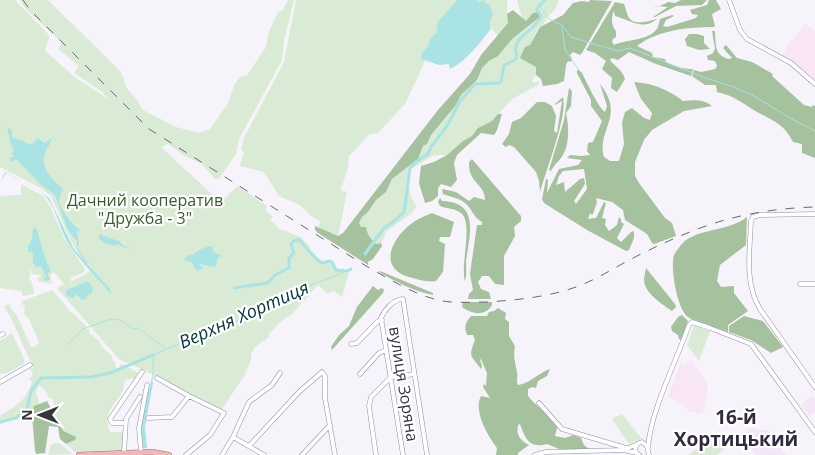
<svg xmlns="http://www.w3.org/2000/svg" width="815" height="455" font-family="'Open Sans',sans-serif">
	<rect width="100%" height="100%" fill="#f6f4fa"/>
	<path fill="#f4e6f9" d="M813,396l2,2v14l-5,4 -9,-12z
		M751,428l17,3 18,24h-31l-14,-20z"/>
	<path fill="#f8e5f5" d="M806,24l9,8v50l-32,-28 7,-12z
		M692,360l16,25 -4,26 -5,3 -11,-3 -5,-7 -15,-7 13,-36 3,4z"/>
	<path fill="#d9ebd4" fill-rule="evenodd" d="M0,0h15l33,34 1,4 -4,13 31,27 34,22 -9,-9 -27,-18 5,-7 -21,-17 4,-6 -37,-35 -5,-8h28l72,71 4,8 1,7 12,14 6,10 33,17 23,6 11,-4 17,-24 8,-21 5,-7 7,-2 19,-28 3,-16 9,-19 5,-2 5,-10h6l-10,41 -2,19 -43,79 -3,15 -17,25h-4l-13,-15 -19,-9 -13,-10 -3,-1 -6,3 56,52 5,2 16,-15 29,20 -2,4 8,7 -4,4 4,1 5,6 23,9 9,10c0,8 6,12 12,15l7,-1 3,1 4,8 13,2 -7,25 -8,-6 -6,3 -10,-9 -27,30 -11,7 -11,12 -1,4 -13,9 -4,7v6l-6,15 -23,34h-6l-56,-31 -41,-19 -62,-71 7,-4 -10,-12 -4,3 2,9 -14,-3v-3l4,-3 -10,-1 -1,-5 -2,10 3,3 2,12 -11,2 -1,-5 -22,-3v-92l21,-1v-11l22,12 7,10 14,32 21,31 -1,3 -14,6 2,5v-2l14,-7 6,-6 -10,-10 -10,-15 -21,-47 -10,-8 -41,-21zM204,248l7,2 9,7 -9,9 -13,-2 2,5 -2,3 -7,-10zM86,282l5,12 -4,2 -21,-1v-5z
		M296,0h168l-28,30v3l-14,20 -1,6 4,2 -20,43 -27,29 -8,1 -21,22 -1,11 -7,23 6,2 -9,44 -12,-4 -8,-5 3,-5 -10,-6 -11,-11 -21,-9 -15,-24 -24,-6 4,-14 -3,-3 3,-11 40,-76z
		M477,0h31l-1,2 1,21 -7,14c-7,-3 -13,-12 -10,-19z
		M517,0h42l-4,10 -7,6 -4,8 -5,3 -9,18 -10,13 17,9 -1,8 -4,5 1,3 7,-2 -2,4 -26,14 -20,22 -14,7 -6,8 -9,5 -16,14h-13l-24,15c-3,13 -1,27 7,36l-4,6 -26,19 -6,12 -5,1 -9,-10 -1,-7h-5l-2,-4 3,-6 6,-5 8,-12 10,-8 6,-13 26,-20 5,-13 4,-2 4,-9 25,-30 5,-10 16,-15 5,-12 7,-7 9,-5 14,-17 29,-23 -2,-3h-6l-7,8 -4,-2z
		M52,290l14,16v3l3,-1v3l5,3 12,12v3h3v4l10,8 2,5 11,10v3l3,3 1,6h3l2,-4 16,8 1,2 -3,4 -10,2c-1,4 -1,9 -3,12 -8,16 -20,19 -12,40h14l-2,18 -47,2 -9,-8 9,-4c-9,-7 -15,-14 -20,-25 -1,-5 0,-11 -2,-16l-4,-1 -3,-7 -7,-6 -3,7 3,12 -5,2 -3,6 -31,12v-8c18,-12 25,-14 32,-34l-3,-3 4,-4 -3,-7h4c-8,-16 -15,-32 -22,-48 -2,-5 -6,-9 -8,-14l6,-2 1,5 5,5 15,33 5,-1 3,-4 -10,-23 -5,-5 1,-7 -3,-3v-3z
		M694,325l16,6 -11,30 -12,-16z
		M12,333l12,26v5l-17,9 -7,1v-33z
		M622,414l20,25 -13,5 -17,-25z
		M719,434l19,4 -21,17h-29z
		M55,443h4l14,11 -25,1 3,-10z"/>
	<path fill="#a5c19d" fill-rule="evenodd" d="M590,0l22,1 -30,52 -2,2 -7,-3 -3,3 2,4 -1,3 -3,-1 -2,4 -2,16 -7,3 -14,2 -2,-7 -5,-4v-8l-16,-9 5,-11 5,-2 10,-18 23,-12 10,-12 9,-2 7,1z
		M681,0h26l-5,5 -26,1 -21,11h-2l15,-10 -10,-1 -11,4c7,-3 15,-4 21,-8l7,1z
		M709,0h7l5,9 -9,5 3,12 -1,1c-26,0 -56,3 -77,19l15,7 1,4 12,2 1,3c8,5 17,7 27,7l-2,7 -35,-12 -27,-12 -11,8 -6,-2 -2,2c4,6 12,9 15,19l-8,13 -6,-4 1,-10 -10,-9 4,-8 -11,-8 -9,-3 29,-48 9,2c2,4 2,8 4,12 5,11 20,5 29,3 -14,12 -27,1 -42,-3l-1,-5c-3,6 -3,15 2,20v6l-3,2 -1,3 2,3c10,-5 35,-5 42,-15 3,-3 3,-8 4,-11l12,-4 2,1 -8,4 -3,6 4,1 29,-9 2,-3 -6,-1 -2,-4 17,-5z
		M513,10l13,11 7,-8 6,-1 2,4 -29,23 -14,17 -9,5 -7,7 -5,12 -16,15 -5,10 -25,30 -4,9 -4,2 -5,13 -26,20 -6,13 -10,8 -8,12 -6,5 -3,6 2,4h5c1,8 5,12 10,17l5,-1 1,3 -9,13 -5,3v3l-50,-32 -3,-3v-4l23,10 5,-3 95,-123 32,-36 11,-19 27,-32 -1,-9z
		M712,31h3c1,14 -1,24 14,28l3,-1 -9,-10 3,-3 11,13 15,4 21,12 -1,2 32,29 8,2 1,-2 2,1v52l-13,-5v-9l-9,-2c-8,-17 -21,-22 -36,-30 -13,-8 -24,-17 -40,-20l-1,-7h-11l-13,-9 2,-6 7,2 14,-3 2,-3 -2,-5 -7,-1 -1,-4 6,-3 2,-4z
		M689,34h8l7,2v7l6,6 -11,1 -12,-4 -2,-7z
		M577,70h2l3,3c4,8 16,34 23,39l2,-6 -7,-22c26,33 -4,45 4,73l6,4h9l5,-17 -2,-21 3,-11 7,-4 12,10 6,2 2,-7 -11,-14 -7,-17c18,1 35,8 49,19 10,-1 21,-2 29,5l-28,5 -32,19 -8,10 -9,22v14l4,7 26,35 7,5 4,13 -22,8 -2,-1 -5,-9 -22,-14 -2,-10 -11,-8 -16,-4 1,4 -4,12 -1,1 -2,-2 -2,6 8,-1 8,-16 2,1 -4,15 4,1 -1,6 4,6 8,-6 2,-8 2,2v3l3,2 -7,14 4,4 10,-10 3,-1v7l-5,12 -3,1 -39,-21 -43,-27 -2,-4 4,-20 2,1 -1,13 12,-24 19,-4 4,-5 -15,-2 3,-3 11,1 9,-1 -3,-4 1,-8 5,-1 9,-21 -11,-15v-6l-14,-27zM584,169l3,20 -11,15 -2,-3 11,-17 -1,-6 -4,1 -15,13 -1,-10 -8,3 3,-9 4,-5z
		M569,88l3,3 -1,15 -5,7c3,13 4,33 -5,45 -3,4 -7,7 -10,13l-2,-1 15,-50z
		M563,97c5,18 -17,73 -23,95l-1,-11 -3,-9 -22,-25 -5,-2 -3,2 -4,-3 7,-10 3,-12 9,-4 16,-16h8l7,4 4,10 -2,15 3,2 5,-32 -7,4v-1z
		M498,114h4l-5,16 -3,5 -13,-2 -24,22 -3,8 3,17 -6,7 -10,-3 -3,4v8l-6,5 -7,2 -6,-20 2,-17 13,-4 13,-7 16,-14 9,-5 6,-8 14,-7z
		M472,159l49,57v5l-7,6 1,9 -11,20v29l-9,-1 -6,-8h-7l-4,6 3,7 8,3 2,7h-23l1,-5 4,-4 -3,-16 7,-49h5v-3c-10,-6 -8,-11 -16,-18 -6,-6 -15,-7 -23,-10l-1,-5 14,3 13,9 5,-4 11,3c0,-17 -17,-16 -16,-38z
		M440,198l2,3c39,1 27,35 24,61 0,6 1,13 -1,19 -5,-16 8,-55 -3,-67 -6,-6 -15,-5 -22,-8l-2,-4z
		M432,213l22,9 -4,15h-10l-1,4 6,3 -2,28 -7,9c-9,2 -18,-2 -27,-4 -31,-9 -18,-38 2,-53 6,-5 14,-8 21,-11z
		M747,217l-1,28 -26,20 -3,16 4,6 13,-1v7l14,18 -20,14v7c-13,-5 -29,-8 -40,-15 -11,-8 -18,-50 -14,-62 2,-4 9,-13 12,-15 18,-12 43,-9 61,-23z
		M646,268l29,36 1,3 -4,4c-9,-6 -24,-16 -27,-26 -2,-5 0,-12 1,-17z
		M380,271l53,22v2c-20,-4 -37,-13 -54,-23z
		M373,286l5,4 4,-2 2,2 -1,3 -51,57 -1,-3 8,-12 10,-9 8,-19z
		M463,302h29v3c-7,12 -20,9 -30,2z
		M498,308l8,5 -1,6 4,3v14l6,10c-2,12 0,15 2,26 1,5 -1,8 1,13 13,-2 20,-12 32,-16l-3,7 -9,5 -2,7 -4,-1 -4,2v7c6,8 29,26 29,32 0,1 -2,7 -2,8l10,2 8,-3 8,3 3,7 5,4h-30l-12,-5c-18,5 -22,-6 -27,-20l-2,1c-2,10 2,15 11,20l-11,8v2h-22l1,-7c-9,-12 -24,-37 -16,-52l9,2 -7,-11 1,-3 2,2 1,-13 -6,-14 -1,1 2,6 -1,3c-10,-14 -13,-11 -6,-29l-2,-5h-6c-3,-8 -2,-12 4,-19h16l2,-4 5,-1z
		M682,315l6,6 -7,19 -2,-1 -1,-4 -6,-4 -1,-4 7,-10z
		M744,316l19,5 20,26 -12,6 -20,-13 -22,-8v-6z
		M47,401c4,7 13,26 17,30 3,2 8,4 12,6l-1,3 -9,4 -6,-5 -2,-12 -9,-1 -4,27 -9,1 -1,-3 -3,-36 -1,-3 3,-6z"/>
	<path fill="#a9e3e4" d="M457,0h20l1,2 7,-2v3l4,1 4,11 -3,6 1,8c-12,14 -23,31 -41,40l-1,-5 -10,1 -18,-6 1,-6 6,-8 3,-7 5,-5 2,-11z
		M7,127l5,3v7l17,7 5,-1 3,-5 8,5 7,-5c-1,6 -5,9 -7,15 -6,15 9,28 18,36 -1,3 -4,8 -4,12 0,6 15,26 21,29l-3,2 2,12 -2,4 13,17c-7,-5 -9,-11 -13,-15v-10l-4,-3 -6,-9 -12,-33 -16,-12 -23,-24 -6,3v-4l4,-2 -2,-2 2,-4 -3,-5z
		M5,172l32,17 12,9 25,51 36,40 1,5c-14,-17 -31,-32 -43,-51 -8,-13 -12,-35 -22,-46 -9,-11 -28,-17 -40,-24l-6,10z
		M33,228h2l2,2c3,10 9,35 14,40l-4,4 3,5 -3,2 -4,-2 3,-2 -5,-11 -5,1 -3,-5v-9l-5,-2v-5l4,-7z
		M99,234l22,8v2l10,5 -11,-3 -2,-2 -2,2 -9,-2 -8,-5z
		M212,246l2,6 7,4 -4,4 -1,6 -2,1 -15,-3 5,5h-4l-2,3 -7,-10 -6,-1 -1,-2 5,-4h4c6,-5 10,-8 19,-9z
		M86,282h3l4,6 -1,5 -5,3 -2,4 -5,-1v-2l-4,-2 -3,3 -7,-3v-5z
		M152,378l1,5 -8,44 2,21h-4l-2,-17 3,-24z"/>
	<g fill="none" stroke-linecap="round" stroke-linejoin="round">
		<path stroke="#a9e3e4" stroke-width="1" d="M540,6l9,13 13,6 9,12 36,11
			M562,27l3,23 13,19
			M608,48l11,3 11,-3 73,29 31,10 20,9 36,22 25,13
			M68,344l15,-15 25,-9 9,-1 5,2 10,8 6,-1 28,21 88,-35 14,-12 79,-31
			M152,380l1,-3v-22l12,-5"/>
		<path stroke="#a9e3e4" stroke-width="3" d="M365,254l19,-26 9,-6 11,-10 6,-44 7,-7 11,-7 3,-7 16,-21 13,-25 15,-17 24,-1 2,-1 3,-17 11,-5 2,-3c-7,-22 16,-22 24,-41l-4,-6 1,-3 7,-7
			M235,288l33,-5 7,-8 14,-7v-10l5,-5 -3,-9 4,-4h4c8,8 14,17 23,23l7,-2 3,1 4,8 11,1 4,-2
			M0,422l16,-4 11,-8 4,-19 10,-13 49,-1 20,-4 43,-18"/>
		<g stroke="#948ca8" stroke-width="5">
			<path id="minor" d="M729,0l11,30 7,9 44,24 24,21
				M815,214l-55,1 -7,2 -2,4c-1,29 -7,62 9,88l55,78
				M800,284h15
				M0,335l3,-1
				M351,344l6,-1 21,-22 4,-1
				M360,374l19,-21 7,-3
				M157,378l32,18 35,17 -14,22 -24,20
				M0,382l30,-17
				M539,403l23,26 64,19
				M148,418l24,-1 17,-21
				M125,423h-13l-2,-4 32,-47
				M233,437l31,18
				M249,446l50,-54 23,-20 3,4v22l10,57
				M648,447c3,-37 28,-85 41,-122l3,-3 18,6 41,16 64,88
				M623,450l14,3
				M141,452l-2,-24 8,-43
				M124,453l2,-34 14,-22
				M222,455l11,-18 16,-35 23,-17 8,-12
				M302,455l28,-30
				M376,455l-7,-49 2,-9 19,-19 24,-4
				M403,455l-22,-137c4,-9 13,-19 22,-19l24,156
				M535,455l11,-3 77,-2 15,-6
				M639,455c-4,-2 -5,-6 -2,-11l5,-2 5,4 2,9"/>
		</g>
		<g stroke="#a46d6f" stroke-width="6">
			<path id="major" d="M79,455l73,-3 17,3"/>
		</g>
		<use href="#minor" stroke="#fff" stroke-width="4"/>
		<use href="#major" stroke="#ecb9b8" stroke-width="5"/>
		<path stroke="#6b6872" stroke-width="1" stroke-dasharray="9 9" stroke-linecap="butt" d="M23,0l7,10 119,119 217,137c22,12 43,26 68,33 16,5 36,3 53,3 30,-2 61,-5 89,-15 22,-8 41,-21 61,-31 22,-11 44,-21 66,-29 36,-13 74,-19 112,-20"/>
	</g>
	<g text-anchor="middle" stroke-width="4.5" stroke-linejoin="round" paint-order="stroke">
		<g font-size="16" fill="#375d2b" stroke="#fff">
			<text x="145" y="206">Дачний кооператив<tspan x="145" dy="18">"Дружба - 3"</tspan></text>
		</g>
		<g font-size="16" fill="#37343f" stroke="#fff">
			<text transform="translate(404 384) rotate(81)" y="6">вулиця Зоряна</text>
		</g>
		<g font-size="18" font-style="italic" fill="#003638" stroke="#fff">
			<text transform="translate(244 315) rotate(-24)" y="6">Верхня Хортиця</text>
		</g>
		<g font-size="19" font-weight="bold" fill="#312a40" stroke="#fff">
			<text x="736" y="424">16-й<tspan x="736" dy="22">Хортицький</tspan></text>
		</g>
	</g>
	<g transform="translate(40 415) rotate(270)" stroke="#ffffff" stroke-width="4" paint-order="stroke">
	<path d="M0-4L9 19L0 12L-9 19Z" fill="#37343f"/>
	<text y="-8" font-size="14" font-weight="bold" text-anchor="middle" fill="#37343f">N</text>
	</g>
</svg>
